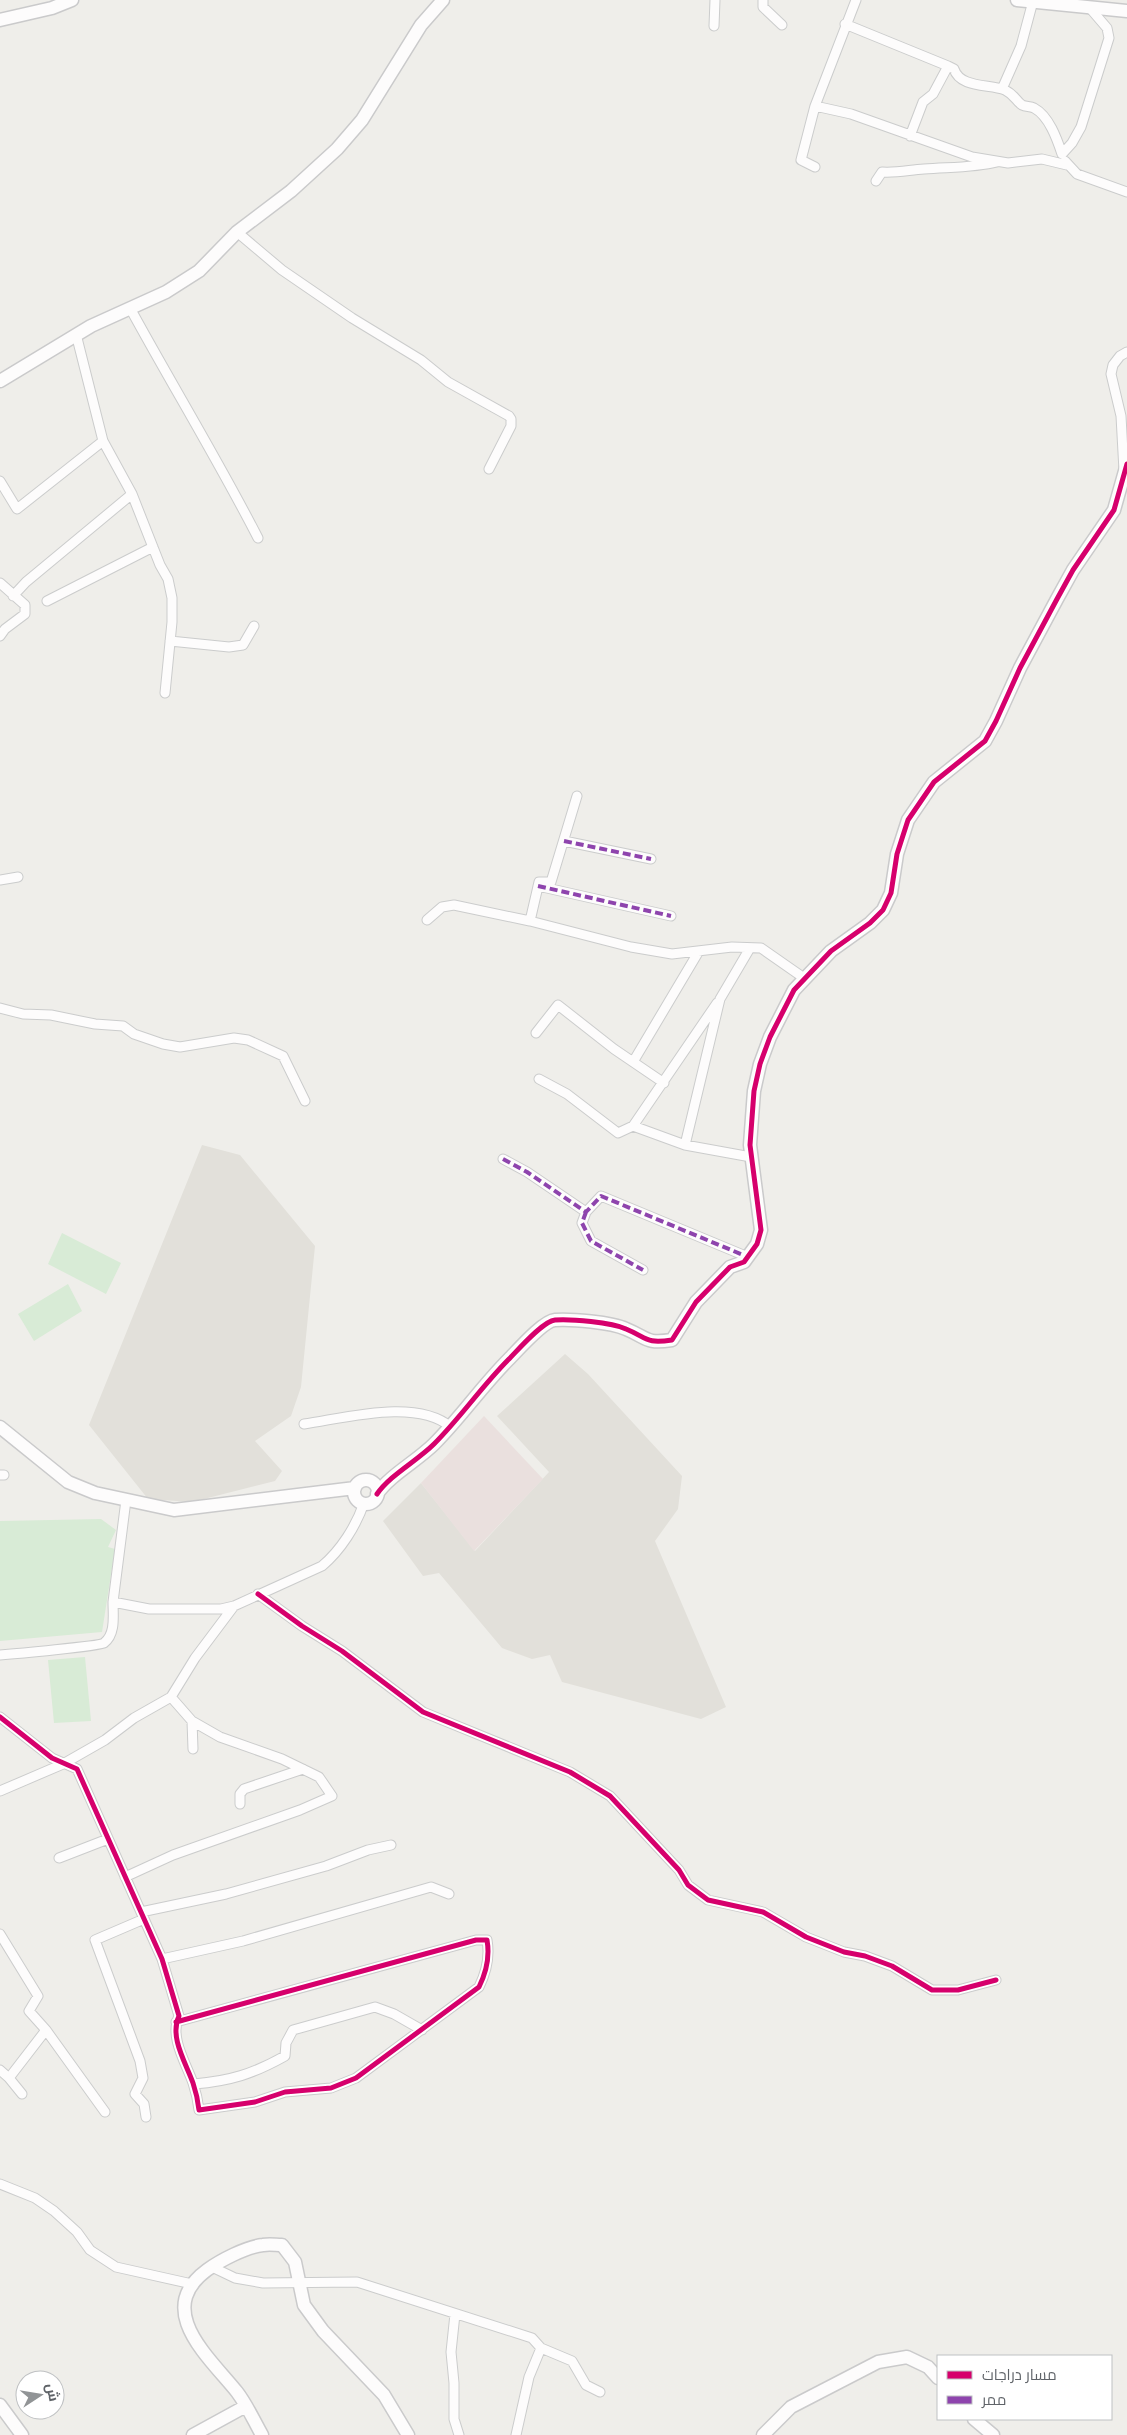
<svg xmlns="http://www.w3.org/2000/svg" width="1127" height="2435" font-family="'Space Grotesk',Cairo,sans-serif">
	<rect width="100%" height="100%" fill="#efeeea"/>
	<path fill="#e2e0da" d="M202,1145l38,10 75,91 -14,141 -10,29 -36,25 27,30 -7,10 -83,21 -44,-3 -59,-74z
		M565,1354l23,20 94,102 -4,33 -23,32 71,166 -25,12 -139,-37 -12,-27 -18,4 -30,-11 -63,-75 -16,3 -40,-55 38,-38 54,68 74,-79 -52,-56z"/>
	<path fill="#eae0de" d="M484,1416l59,63 -69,72 -53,-68z"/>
	<path fill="#d8ebd6" d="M62,1233l59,30 -15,31 -58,-30z
		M68,1284l14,27 -48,30 -16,-27z
		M101,1519l15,11 -8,17 7,2 -13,83 -102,9v-120z
		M85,1657l6,64 -37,2 -6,-63z"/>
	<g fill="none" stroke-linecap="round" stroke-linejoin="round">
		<g stroke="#cbcccc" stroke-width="11">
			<path id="street" d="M763,0v7l19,18
				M845,24l103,42 6,3c6,19 35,15 51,21 10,5 11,11 17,15 4,2 8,1 12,3 15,8 23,31 28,46l10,-11 9,-16 28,-89 -2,-10 -18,-21
				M714,26l1,-26
				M1002,89l19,-43 12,-45
				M815,106l36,8 121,43 36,6 34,-4 25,6
				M910,136l13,-34 10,-8 15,-28
				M1065,161l12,13 50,18
				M815,167l-14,-7 14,-54 41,-106
				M876,181l6,-9c15,1 27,-2 42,-3 24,-2 50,-1 73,-7
				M237,232l45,38 70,48 69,42 27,22 61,34 2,3v7l-22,43
				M130,308c42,77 88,152 128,230
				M76,334l27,107 29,53 28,71 8,14 4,19v24l-7,71
				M1124,471l-3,-55 -10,-42 2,-9 7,-9 7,-4
				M0,481l17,28 86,-68
				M0,583l25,22v9l-20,15 -5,7
				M13,596l13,-14 106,-88
				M47,601l106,-54
				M170,641l59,6 14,-2 11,-19
				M564,841l87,18
				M0,880l18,-3
				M538,886l133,30
				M427,920l15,-13 12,-2 76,16 101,26 41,7 60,-7 29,1 43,30
				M530,921l9,-39h12l26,-86
				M0,1008l23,6 28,1 44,9 28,2 11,8 29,10 17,3 54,-9 14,2 35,16 22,45
				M536,1033l22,-28 56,44 50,34
				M633,1062l66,-111
				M539,1079l28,15 51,39 15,-7 52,19 66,12
				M633,1126l84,-123
				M685,1145l35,-146 30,-51
				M503,1159l24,13 59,40 15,-16 147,61
				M586,1212l-4,11 9,18 52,29
				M304,1424c42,-6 112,-26 147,3
				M0,1475h4
				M258,1594l44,32 40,25 81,61 147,60 40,24 69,74 9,15 20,15 55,12 43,25 38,15 21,4 27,10 40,24h26l38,-10
				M113,1602l13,-102
				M0,1655c13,-1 100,-9 104,-12 12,-9 9,-28 9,-41l36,7h72l13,-3 88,-40c19,-16 34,-40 42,-63
				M0,1717l52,41 25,11 85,190 17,57c-10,21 7,47 14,67 3,9 5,18 6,27l56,-8 30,-10 46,-4 25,-10 123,-91c8,-16 11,-30 8,-47h-11l-300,82
				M192,1721l1,28
				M0,1791l63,-27 42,-24 29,-22 37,-21 24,-39 39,-52
				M240,1804v-10l4,-5 59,-20
				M59,1858l49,-19
				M125,1877l48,-22 127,-45 32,-14 -13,-19 -37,-18 -62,-22 -28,-16 -21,-24
				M141,1912l85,-18 100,-28 42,-16 23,-5
				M144,1919l-49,21 45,121 3,17 -8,16 9,10 2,13
				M0,1934l38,62 -9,15 17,19 59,82
				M162,1959l81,-18 188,-54 18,7
				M0,2070l9,8
				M194,2084c36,-3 59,-10 91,-28l1,-13 7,-13 82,-23 19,7 28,16
				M22,2094l-13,-16 37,-48
				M0,2184l35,14 19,13 23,21 13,18 26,17 76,17
				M212,2267l23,11 28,5 94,-1 175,56 9,10 31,13 14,24 14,7
				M455,2314l-4,38 3,31v36l5,16
				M516,2435l13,-58 12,-29"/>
		</g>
		<g stroke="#cacacb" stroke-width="15">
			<path id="secondary" d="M1017,0l110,11
				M0,20l52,-12 20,-8
				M0,381l91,-55 75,-34 33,-21 38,-39 54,-41 46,-42 25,-29 59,-95 22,-25
				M0,1427l68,55 27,11 79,17 181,-22
				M354 1492a12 12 0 1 1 24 0a12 12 0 1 1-24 0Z
				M377,1494c13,-19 40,-33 57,-50 27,-27 48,-58 75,-85 9,-9 34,-38 46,-39 16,-1 56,2 71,9 22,9 19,15 46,11l24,-38 34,-35 14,-5 13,-18 4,-14 -11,-85 4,-54 6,-27 10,-27 24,-47 37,-39 39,-28 13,-13 8,-17 6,-39 11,-34 26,-38 51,-41 11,-20 24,-53 37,-69 16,-29 41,-60 13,-46
				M0,2405l22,30
				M974,2419l19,16
				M193,2435l53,-29
				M262,2435c-8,-14 -15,-30 -25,-43 -28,-35 -84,-82 -30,-122 14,-10 39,-23 56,-25 6,-1 13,0 19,0l13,17 9,43 19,26 61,64 24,40
				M763,2435l28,-28 87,-45 29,-5 21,10 10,11"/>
		</g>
		<use href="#street" stroke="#fdfcfc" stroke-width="9"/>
		<use href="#secondary" stroke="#fdfcfc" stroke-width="12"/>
		<path stroke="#8e44ad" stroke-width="4" stroke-dasharray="8 4" stroke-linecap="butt" d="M564,841l87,18
			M538,886l133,30
			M503,1159l24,13 59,40 15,-16 147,61
			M586,1212l-4,11 9,18 52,29"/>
		<g stroke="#fff" stroke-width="8">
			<path id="cycleway" d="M377,1494c13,-19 40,-33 57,-50 27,-27 48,-58 75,-85 9,-9 34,-38 46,-39 16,-1 56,2 71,9 22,9 19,15 46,11l24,-38 34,-35 14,-5 13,-18 4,-14 -11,-85 4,-54 6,-27 10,-27 24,-47 37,-39 39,-28 13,-13 8,-17 6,-39 11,-34 26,-38 51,-41 11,-20 24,-53 37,-69 16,-29 41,-60 13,-46
				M258,1594l44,32 40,25 81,61 147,60 40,24 69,74 9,15 20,15 55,12 43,25 38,15 21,4 27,10 40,24h26l38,-10
				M0,1717l52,41 25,11 85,190 17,57c-10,21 7,47 14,67 3,9 5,18 6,27l56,-8 30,-10 46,-4 25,-10 123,-91c8,-16 11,-30 8,-47h-11l-300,82"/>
		</g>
		<use href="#cycleway" stroke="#d6006c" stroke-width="5"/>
	</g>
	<rect x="937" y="2355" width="175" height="65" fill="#ffffff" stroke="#bfc1c3"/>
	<rect x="947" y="2371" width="25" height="8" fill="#d6006c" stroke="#bfc1c3"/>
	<text x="982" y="2380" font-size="15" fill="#5f6368">مسار دراجات</text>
	<rect x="947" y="2396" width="25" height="8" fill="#8e44ad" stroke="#bfc1c3"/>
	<text x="982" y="2405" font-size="15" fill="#5f6368">ممر</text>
	<g transform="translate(40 2395) rotate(78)"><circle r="24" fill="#ffffff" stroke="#bfc1c3"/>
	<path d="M0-4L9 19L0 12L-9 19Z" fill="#919496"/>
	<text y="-8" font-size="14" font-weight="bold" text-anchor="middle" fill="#5f6368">ش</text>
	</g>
</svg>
